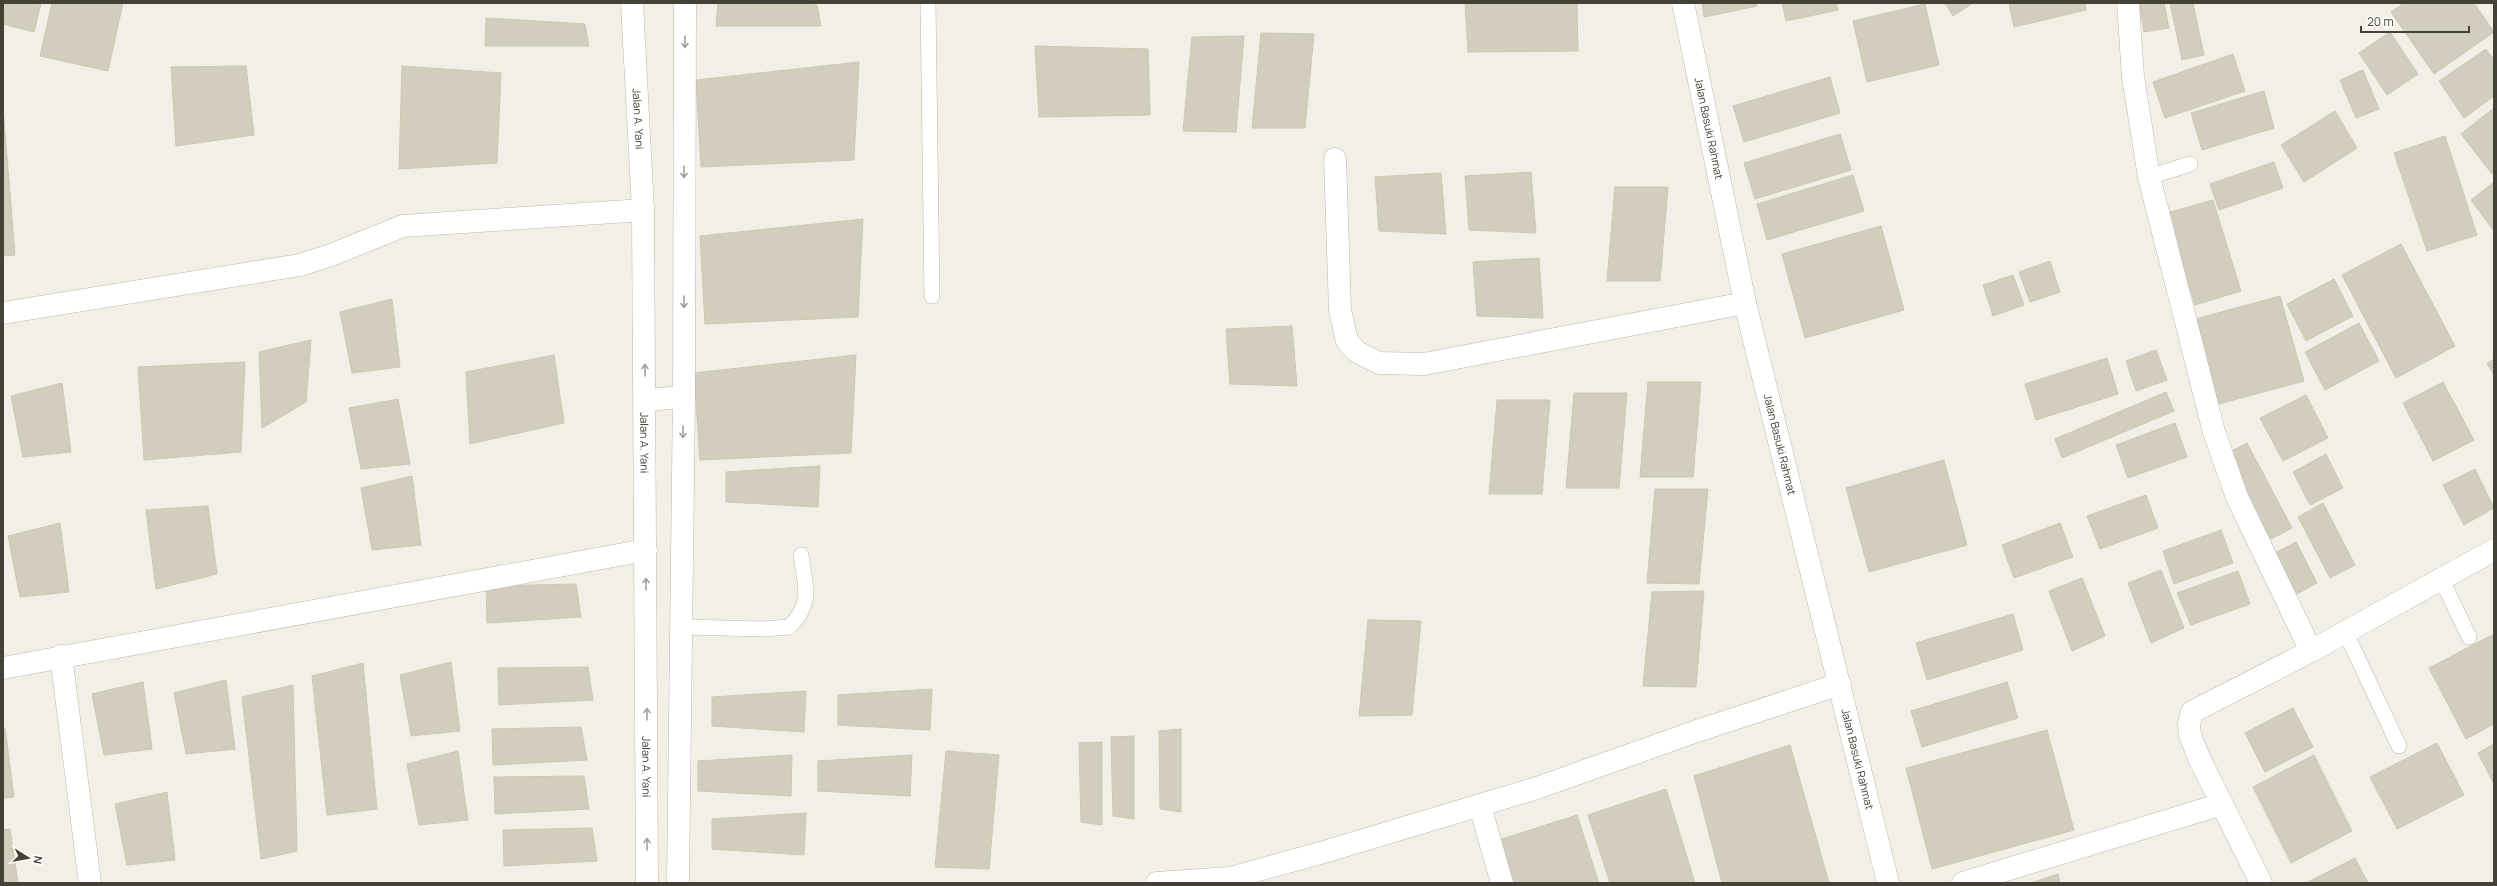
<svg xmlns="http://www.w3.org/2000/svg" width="2497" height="886" font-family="Manrope,sans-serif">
	<rect width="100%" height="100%" fill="#f2f0e6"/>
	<path fill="#d2cdbd" stroke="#cdc6b1" d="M3,3h38l-7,29 -31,-8z
		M52,3h71l-15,68 -68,-15z
		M718,3l99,2 4,21h-105z
		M1465,3h112l1,48 -110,1z
		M1702,3h54l1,3 -53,11z
		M1782,3h54l2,7 -52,11z
		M1945,3h28l-20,13z
		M2009,3h76l1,7 -72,17z
		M2139,3h25l5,25 -25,4z
		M2170,3h23l11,52 -22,5z
		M2404,3h70l20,29 -60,42 -43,-62z
		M1925,4l14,61 -72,17 -14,-61z
		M486,18l99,6 4,22h-104z
		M2390,32l28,42 -31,21 -28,-42z
		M1261,33l53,1 -9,94h-53z
		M1244,36l-8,96 -53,-1 9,-94z
		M1035,46l113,3 2,66 -111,2z
		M2486,49l8,11v36l-30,22 -25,-37z
		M2233,54l12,37 -80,27 -12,-36z
		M859,62l-5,98 -153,7 -5,-87z
		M246,66l8,69 -78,11 -5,-79z
		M402,66l99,7 -4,90 -98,6z
		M2363,70l16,39 -23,9 -16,-38z
		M1830,77l10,36 -96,29 -11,-36z
		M2264,91l10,37 -72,22 -11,-37z
		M3,108l12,147 -12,1z
		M2494,108v64l-2,2 -31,-40z
		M2335,111l22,37 -53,34 -23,-37z
		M1840,134l11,36 -96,29 -11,-36z
		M2445,136l32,99 -50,16 -33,-98z
		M2274,162l9,26 -64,22 -9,-26z
		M1531,172l5,61 -67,-3 -4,-54z
		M1441,173l5,61 -67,-3 -4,-54z
		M1853,175l11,36 -97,29 -10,-36z
		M2494,182v49l-23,-31z
		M1615,187h53l-8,94h-53z
		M2213,200l28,91 -46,14 -28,-92z
		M863,219l-5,98 -153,7 -5,-88z
		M1881,226l23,84 -99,28 -23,-84z
		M2401,244l54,102 -59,32 -54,-103z
		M1539,258l4,60 -66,-2 -4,-54z
		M2050,261l10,31 -30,10 -11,-30z
		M2013,275l11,30 -31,11 -10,-31z
		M2334,279l19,37 -47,25 -19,-37z
		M2280,296l24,85 -89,24 -23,-85z
		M392,299l8,68 -48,6 -12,-61z
		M2359,323l20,38 -54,29 -20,-38z
		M1292,326l5,60 -67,-2 -4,-55z
		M311,340l-5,62 -44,26 -3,-76z
		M2156,350l11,30 -31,11 -10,-30z
		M554,355l10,68 -94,21 -4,-72z
		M856,355l-5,98 -151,7 -6,-87z
		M2107,358l11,36 -82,26 -11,-36z
		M2494,359v16l-7,-12z
		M245,362l-4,90 -97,8 -6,-93z
		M1648,382h53l-8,95h-53z
		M2443,382l31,58 -41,21 -30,-58z
		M62,383l9,69 -48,5 -12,-61z
		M2166,392l8,19 -112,47 -7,-19z
		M1574,393h53l-8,95h-53z
		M2306,395l22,43 -45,23 -23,-43z
		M398,399l12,65 -49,5 -12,-61z
		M1497,400h53l-8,94h-53z
		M2175,423l12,34 -59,21 -12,-33z
		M2247,443l45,85 -21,11 -45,-85z
		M2326,454l17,34 -33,17 -17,-33z
		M1944,460l23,85 -98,27 -23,-84z
		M820,466l-2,41 -92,-5v-30z
		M2475,469l19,39 -30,17 -21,-40z
		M412,476l9,69 -49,5 -11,-62z
		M1655,489h53l-9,95 -52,-1z
		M2146,495l12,33 -58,21 -13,-33z
		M2323,503l32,62 -25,13 -32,-61z
		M208,506l9,68 -61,15 -10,-79z
		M60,523l9,69 -49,5 -12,-61z
		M2060,523l13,34 -59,21 -12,-33z
		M2221,530l12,33 -59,21 -11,-33z
		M2296,542l21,41 -22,12 -22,-41z
		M2161,570l23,58 -33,15 -23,-60z
		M2238,571l12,33 -59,21 -14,-32z
		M2082,578l23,58 -33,15 -23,-60z
		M576,584l5,33 -94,6 -1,-37z
		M1704,591l-8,96 -53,-1 9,-94z
		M2013,614l10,36 -96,30 -11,-37z
		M1368,620l53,1 -9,94 -53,1z
		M2494,634v90l-28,15 -37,-71z
		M451,662l9,69 -49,5 -11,-61z
		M363,663l14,146 -50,6 -15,-139z
		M588,667l5,33 -94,5 -1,-37z
		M226,680l9,69 -49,5 -12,-61z
		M143,682l9,67 -48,6 -12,-61z
		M2007,682l11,36 -96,29 -11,-36z
		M293,685l4,166 -36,8 -19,-162z
		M932,689l-2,41 -92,-5v-30z
		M806,691l-2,41 -92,-6v-29z
		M2293,708l20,39 -48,25 -20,-39z
		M581,727l6,33 -94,5 -1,-36z
		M5,728l9,69 -11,1v-69z
		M1181,729v83l-21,-3 -1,-78z
		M2047,730l27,100 -142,39 -26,-101z
		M1134,736v83l-21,-3 -2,-79z
		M1102,742v83l-21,-3 -2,-79z
		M2437,743l27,52 -67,34 -27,-52z
		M2494,744v40l-16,-31z
		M1790,745l39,138h-107l-28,-107z
		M458,751l10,69 -49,5 -12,-61z
		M946,751l53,4 -10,114 -54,-2z
		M792,755l-1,41 -93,-5v-30z
		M912,755l-2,41 -92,-5v-30z
		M2314,755l38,76 -61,32 -38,-76z
		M584,776l5,33 -94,5 -1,-37z
		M1666,789l29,94h-85l-22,-68z
		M167,792l8,68 -48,5 -12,-61z
		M806,813l-2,42 -92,-6v-30z
		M1577,815l22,68h-86l-14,-43z
		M592,828l5,33 -93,5 -1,-36z
		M10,829l8,54h-15v-53z
		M2355,858l13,25h-62z
		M2058,874l2,9h-29z"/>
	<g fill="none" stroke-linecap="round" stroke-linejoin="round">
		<g stroke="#bcb9aa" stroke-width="16">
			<path id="service" d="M928,3l4,293
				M2149,177l41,-13
				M2441,578l28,59
				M681,627l83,2 25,-2c25,-24 16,-41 12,-72
				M2345,631l54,115"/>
		</g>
		<g stroke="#bcb9aa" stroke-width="23">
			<path id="minor" d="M2128,3l5,74 16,100 65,255 23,65 74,154
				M1335,159l5,151 7,31 10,11 22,11 45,1 321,-61
				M3,313l297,-48 31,-10 72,-29 240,-16
				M61,656l29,227
				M1480,806l22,77
				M1157,883l73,-5 94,-26 213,-64 157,-56 146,-48
				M1963,883l259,-79
				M2261,883l-61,-123 -10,-25 -1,-11 3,-12 119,-61 183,-101"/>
		</g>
		<g stroke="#bcb9aa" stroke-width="23">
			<g id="tertiary">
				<path id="s1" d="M632,3l11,207 4,673"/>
				<path id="s2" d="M1683,3l62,300 143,580"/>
				<path d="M645,400l39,-3"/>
				<path d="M3,668l643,-118"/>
				<path d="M678,883l6,-486 1,-394"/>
			</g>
		</g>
		<use href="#service" stroke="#fff" stroke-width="15"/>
		<use href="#minor" stroke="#fff" stroke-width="22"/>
		<use href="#tertiary" stroke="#fff" stroke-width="22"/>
	</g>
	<defs><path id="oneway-shaft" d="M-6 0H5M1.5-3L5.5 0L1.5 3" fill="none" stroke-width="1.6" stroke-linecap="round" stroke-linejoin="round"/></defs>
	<g stroke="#a2a09a">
		<use href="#oneway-shaft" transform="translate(685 42) rotate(90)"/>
		<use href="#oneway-shaft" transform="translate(684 172) rotate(90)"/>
		<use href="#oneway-shaft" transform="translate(684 302) rotate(90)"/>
		<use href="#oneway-shaft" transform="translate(645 370) rotate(-91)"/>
		<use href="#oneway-shaft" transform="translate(683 432) rotate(91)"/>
		<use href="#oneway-shaft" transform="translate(646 584) rotate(-90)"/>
		<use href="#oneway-shaft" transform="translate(647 714) rotate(-90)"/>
		<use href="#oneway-shaft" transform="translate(647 844) rotate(-90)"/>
	</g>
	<g text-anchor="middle" stroke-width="4" stroke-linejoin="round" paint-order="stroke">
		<g font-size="11" fill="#444136" stroke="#fff">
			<text dy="4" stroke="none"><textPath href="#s1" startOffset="116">Jalan A. Yani</textPath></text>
			<text dy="4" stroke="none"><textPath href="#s2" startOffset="128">Jalan Basuki Rahmat</textPath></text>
			<text dy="4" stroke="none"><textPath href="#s1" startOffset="440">Jalan A. Yani</textPath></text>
			<text dy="4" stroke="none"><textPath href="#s2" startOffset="452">Jalan Basuki Rahmat</textPath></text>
			<text dy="4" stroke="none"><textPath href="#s2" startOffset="776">Jalan Basuki Rahmat</textPath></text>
			<text dy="4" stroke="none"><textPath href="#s1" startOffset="764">Jalan A. Yani</textPath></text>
		</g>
	</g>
	<rect width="2497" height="886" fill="none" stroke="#444136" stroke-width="8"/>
	<g transform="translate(28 858) rotate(101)" stroke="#ffffff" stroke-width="3" paint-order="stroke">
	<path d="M0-3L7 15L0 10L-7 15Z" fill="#444136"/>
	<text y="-6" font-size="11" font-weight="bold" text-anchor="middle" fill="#444136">N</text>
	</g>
	<path d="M2361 26v6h108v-6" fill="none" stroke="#444136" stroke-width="2"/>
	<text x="2367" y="26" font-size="12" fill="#444136" stroke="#ffffff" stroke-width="3" paint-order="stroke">20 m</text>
</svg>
